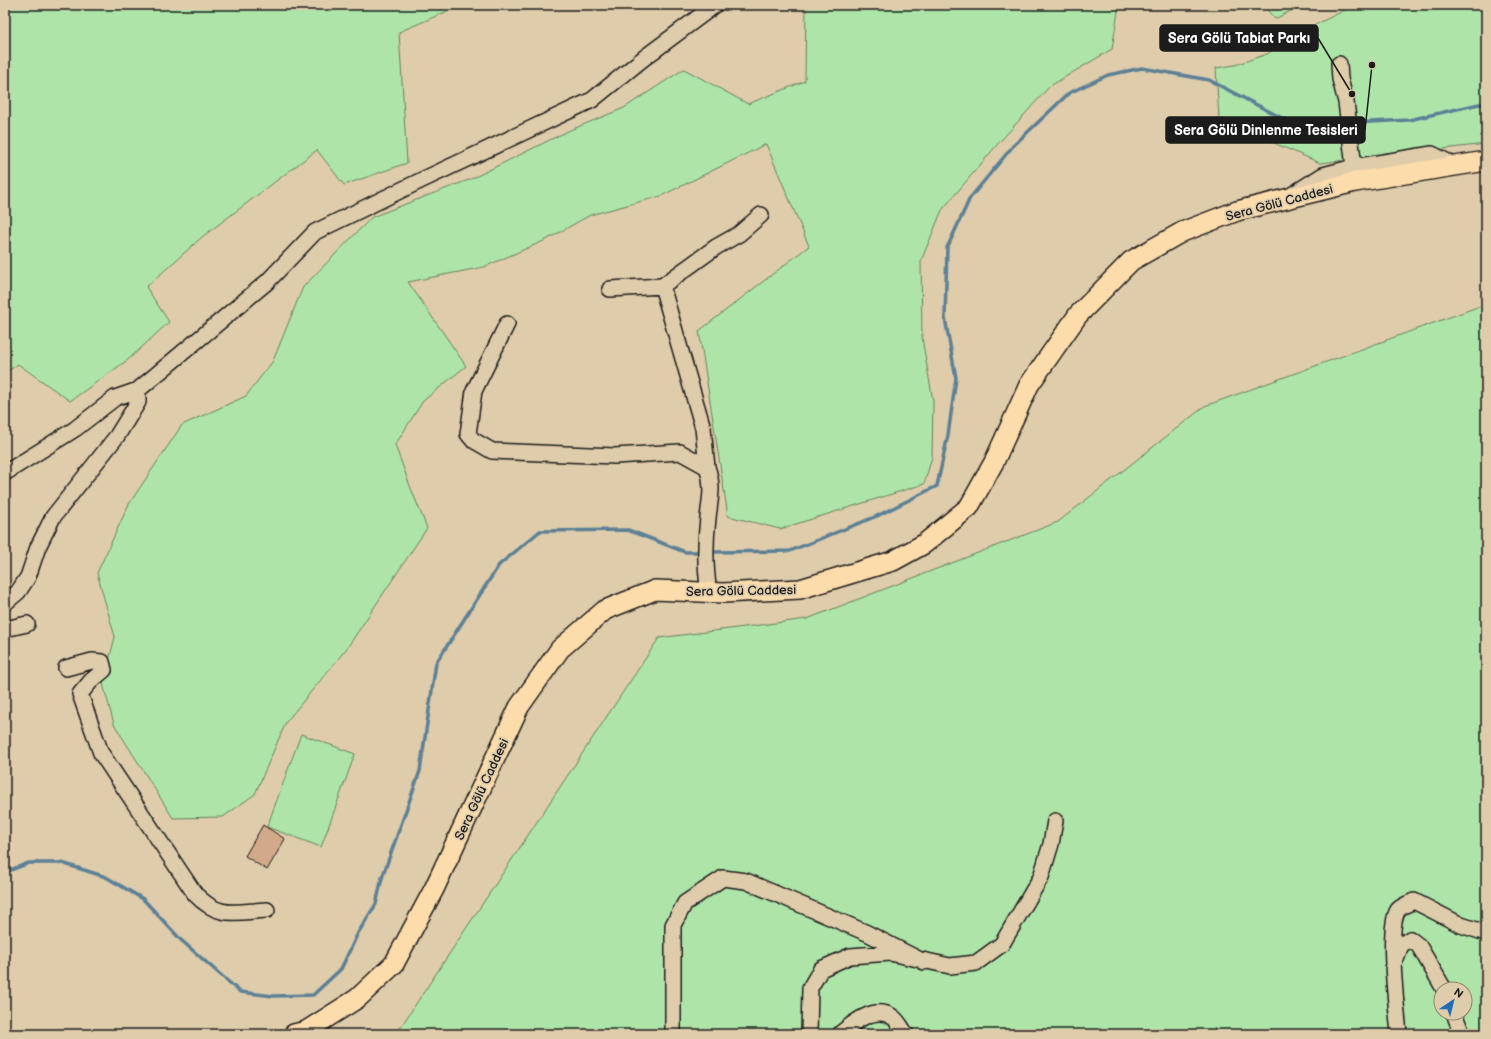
<svg xmlns="http://www.w3.org/2000/svg" width="1491" height="1039" font-family="'Balsamiq Sans',sans-serif">
	<rect width="100%" height="100%" fill="#deccaa"/>
	<filter id="ink" filterUnits="userSpaceOnUse"><feTurbulence type="fractalNoise" baseFrequency=".025" numOctaves="2"/><feDisplacementMap in="SourceGraphic" scale="8" xChannelSelector="R" yChannelSelector="G"/><feConvolveMatrix kernelMatrix="1 2 1 2 8 2 1 2 1" color-interpolation-filters="sRGB"/></filter>
	<g filter="url(#ink)">
		<path fill="#ade5a9" stroke="#648062" fill-rule="evenodd" d="M5,5h457l-63,27 8,131 -63,22 -27,-35 -115,87 -56,50 23,35 -40,37 -59,42 -52,-37 -13,9z
			M806,5h313l-7,44 -62,37 -54,60 -54,64 -21,51 1,77 11,63 -1,56 -8,27 -144,45 -52,-13 -29,-185 110,-85 -43,-102 -105,52 -71,19 -44,25 -62,27 -76,15 58,84 -43,35 -28,44 15,41 17,42 -80,120 -61,74 -31,72 -32,23 -50,1 -59,-94 -11,-40 12,-47 -18,-64 32,-69 53,-79 64,-29 27,-35 30,-74 69,-70 99,-38 97,-48 56,-23 60,-39 64,35 57,-23z
			M1263,5h39l-27,14z
			M1355,5h131v139l-166,19 -101,-44 -3,-51 19,-3 32,-11 40,-25z
			M1483,305h3v729h-1090l263,-396 148,-19 251,-97 147,-116zM1441,989h24v24h-24z
			M301,734l54,20 -34,93 -54,-20z"/>
		<g fill="none" stroke-linecap="round" stroke-linejoin="round">
			<path stroke="#5c8096" stroke-width="3.5" d="M1352,123l57,-3 70,-16 7,1
				M710,552l80,-1 87,-35 60,-30 11,-51 8,-57 -11,-60 2,-70 23,-50 43,-52 56,-53 39,-18 34,-7 67,12 94,49 41,-5
				M5,872l24,-9h33l44,14 37,22 38,41 59,52 33,4 40,-1 28,-26 17,-36 18,-29 6,-26 38,-107 16,-108 63,-98 41,-34 88,-1 57,22h17"/>
		</g>
		<path fill="#d2a989" stroke="#1c1c1c" d="M263,825l22,14 -18,31 -22,-14z"/>
		<g fill="none" stroke-linecap="round" stroke-linejoin="round">
			<g stroke="#1c1c1c" stroke-width="18">
				<path id="minor" d="M1339,64l1,15 6,23 8,65
					M1293,194l30,-19 31,-8 78,-13 22,11
					M662,286l41,142 4,39
					M610,289l52,-3 54,-39 23,-13 22,-19
					M507,324l-33,67 -6,43 5,6 19,11 123,5 65,-4 27,15c7,19 3,32 1,51 -3,25 -3,50 1,74
					M5,473l70,-44 40,-31 23,-8 129,-108 48,-50 107,-52 170,-80 52,-42 71,-53
					M5,603l13,-11 10,-15 10,-30 15,-30 64,-81 21,-34v-12
					M5,629l22,-5
					M66,668l26,-7 10,1 2,8 -13,11 -11,13 21,59 94,141c24,25 39,18 72,16
					M1395,961l6,-16 9,-6 9,7 25,43
					M1454,1013l8,21
					M673,1034v-109l12,-22 38,-25 23,3 121,52 57,29
					M809,1034l1,-46 11,-19 29,-13 40,-3 60,13 26,-3 26,-19 39,-67 10,-33 4,-23
					M840,1034c14,-12 36,-30 54,-16 5,4 8,11 12,16
					M1399,1034c-2,-24 -13,-106 -1,-124 3,-4 12,-7 16,-9l47,24 25,8"/>
			</g>
			<g stroke="#1c1c1c" stroke-width="22">
				<path id="major" d="M294,1034l12,-3 52,-33 36,-34 40,-75 85,-182 41,-58 45,-39 50,-20 68,3 77,-4 93,-28 31,-17 45,-37 25,-45 35,-77 49,-70 53,-54 51,-29 55,-21 118,-29 131,-21"/>
			</g>
			<use href="#minor" stroke="#deccaa" stroke-width="15"/>
			<use href="#major" stroke="#fddcac" stroke-width="19"/>
		</g>
	</g>
	<g text-anchor="middle" stroke-width="3.5" stroke-linejoin="round" paint-order="stroke">
		<g font-size="13" fill="#1c1c1c" stroke="#deccaa">
			<text transform="translate(1279 202) rotate(-15)" y="5">Sera Gölü Caddesi</text>
			<text transform="translate(741 590) rotate(-1)" y="5">Sera Gölü Caddesi</text>
			<text transform="translate(481 789) rotate(-65)" y="5">Sera Gölü Caddesi</text>
		</g>
	</g>
	<path fill="none" stroke="#1c1c1c" stroke-width="1.5" d="M1352 94L1318 38M1372 65L1365 130"/>
	<g fill="#1c1c1c" stroke="#deccaa" stroke-width="1.5">
		<circle cx="1352" cy="94" r="4"/>
		<circle cx="1372" cy="65" r="4"/>
	</g>
	<g fill="#1c1c1c" stroke="#1c1c1c" stroke-width="1.5">
		<rect x="1160" y="25" width="158" height="26" rx="4"/>
		<rect x="1166" y="117" width="199" height="26" rx="4"/>
	</g>
	<g font-size="14" text-anchor="middle" font-weight="bold" fill="#fff">
		<text x="1239" y="43">Sera Gölü Tabiat Parkı</text>
		<text x="1266" y="135">Sera Gölü Dinlenme Tesisleri</text>
	</g>
	<rect width="1491" height="1039" fill="none" stroke="#deccaa" stroke-width="20"/>
	<rect x="10" y="10" width="1471" height="1019" fill="none" stroke="#1c1c1c" stroke-width="1.5" filter="url(#ink)"/>
	<g transform="translate(1453 1001) rotate(35)"><circle r="19" fill="#deccaa" stroke="#908671"/>
	<path d="M0-3L7 15L0 10L-7 15Z" fill="#1f6fb2"/>
	<text y="-6" font-size="11" font-weight="bold" text-anchor="middle" fill="#1c1c1c">N</text>
	</g>
</svg>
